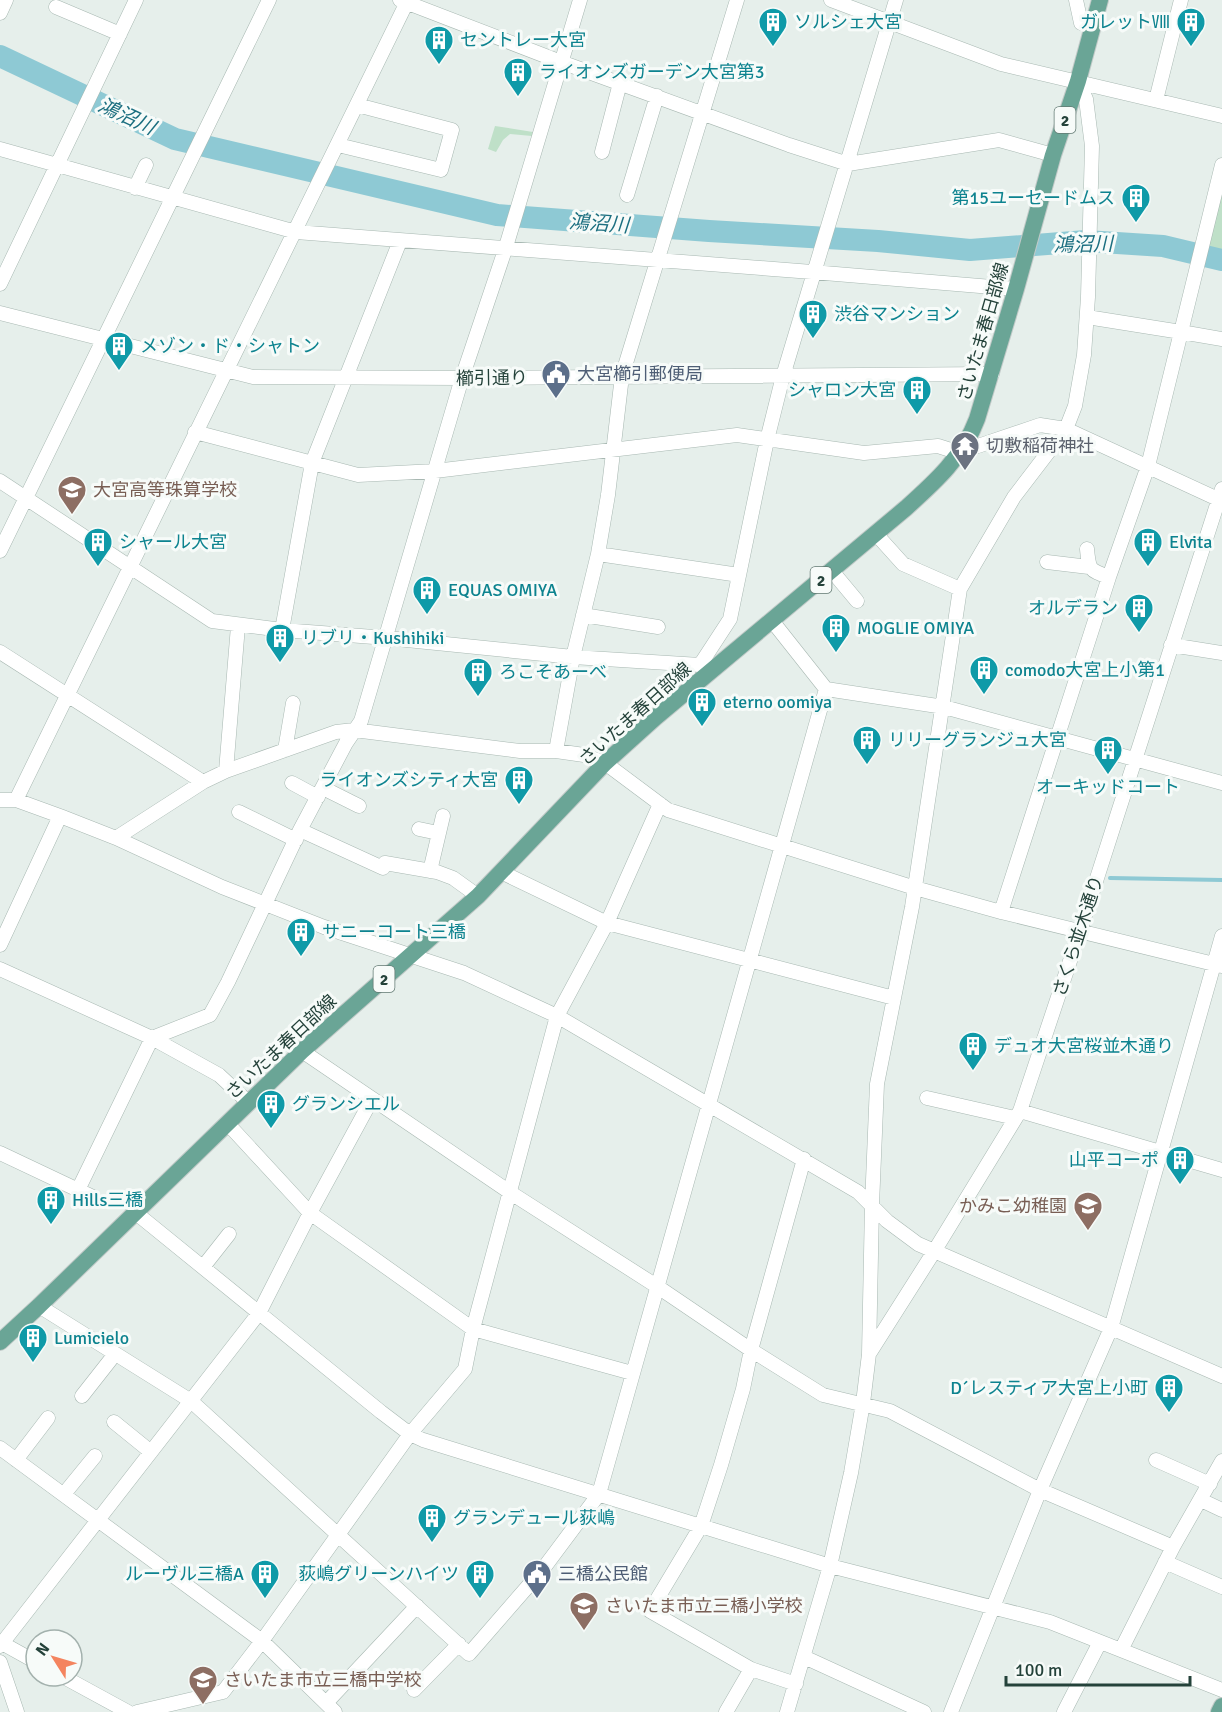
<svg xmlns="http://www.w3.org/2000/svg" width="1222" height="1712" font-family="Signika,'Noto Sans JP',sans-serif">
	<rect width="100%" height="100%" fill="#e6efeb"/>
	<path fill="#bfe0c8" d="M495,126l38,6 -1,4 -22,-2 -7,6 -7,12 -8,-3z
		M1222,182v73l-18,-3z"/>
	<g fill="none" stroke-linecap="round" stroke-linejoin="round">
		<path stroke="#8ec9d4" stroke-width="4" d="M1110,878l112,2"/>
		<path stroke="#8ec9d4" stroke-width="22" d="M0,56l175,83 322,76 212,16 169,10 92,9 116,-9 77,5 59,14"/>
		<g stroke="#a8b8b2" stroke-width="15">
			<path id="minor" d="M400,0l161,62 228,83 59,19 151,-24 54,15
				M831,0l170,64 221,52
				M1076,0l5,23 12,4
				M56,7l64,27
				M0,13l6,-13
				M1156,100l25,-100
				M338,145l103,25 11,-40 -95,-25
				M0,149l296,83 516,40 204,17
				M602,152l18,-69
				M1222,165l-41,167 41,7
				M135,188l11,-23
				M627,195l30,-99
				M0,284l136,-284
				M0,313l253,64 209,1 530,-4
				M195,432l163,43 77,-4 302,-36 127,18 74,-7 22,7
				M965,445l13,1 62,-21 26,4 156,72
				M0,481l212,140 70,9 105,8 186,19 127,8
				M876,534l27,30 57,25
				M1087,549c2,21 2,21 22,28
				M0,551l269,-551
				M598,554l141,21
				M1047,562l42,5
				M832,571l25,30
				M583,615l75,12
				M773,622l53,67 118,18 278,76
				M282,630l30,-167 88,-222
				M1171,645l51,8
				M0,652l203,130
				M700,665l30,-46 37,-179 16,-64 113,-376
				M285,750l8,-47
				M556,751l17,-94 25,-103 10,-59 14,-119 115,-376
				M226,771l12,-145
				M292,783l26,14
				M323,788l36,18
				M0,800h16l44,16 56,22 106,49 102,40 140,46 93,43 301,176 29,29 31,23 304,132
				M16,800l392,-800
				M239,812l57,28
				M419,829l19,4
				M300,830l83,38 2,-5 52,9 16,6 25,18
				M116,838l87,-56 23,-11 110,-39 18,-2 166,21h36l28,4 21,8 63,47 247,78 86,24 221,54
				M430,871l13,-55
				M501,872l106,51 287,75
				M1001,912l108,-335 39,-111 33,-134 -94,-15
				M0,945l60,-129
				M0,969l152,69 67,37 30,28
				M302,1051l209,142 147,94 93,63 72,45 67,16 150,79 133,57
				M927,1098l88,20
				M1020,1111l202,59
				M227,1123l83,90 163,116 159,44
				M0,1153l93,44
				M78,1190l74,-152 58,-23 18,-33 72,-152 46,-87 15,-22 101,-343 43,-128 75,-250
				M136,1213l245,199 29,22 13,6 407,126 220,56 172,68
				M203,1267l26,-33
				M39,1306l152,95 278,253 74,-85 56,-75 227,-805
				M869,1354l66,-104 85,-139 60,-180 142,-442
				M82,1396l33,-42
				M114,1422l37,30
				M0,1448l262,193 73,71
				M16,1460l32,-42
				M1156,1460l54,24
				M64,1494l31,-38
				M1201,1500l21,10
				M1165,1562l57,25
				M0,1642l36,20
				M0,1646l259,-333 51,-100 62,-114
				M1121,1650l52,-103 49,-86
				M804,1657l120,55
				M0,1662l17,50
				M62,1676l66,36
				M796,1684l-45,-15 -101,-58 51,-85 20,-61 22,-76 8,-39 53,-191
				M414,1690l45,-46
				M326,1703l91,-97
				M137,1712l86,-20 39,-51 148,-207 55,-65 8,-40 84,-313 50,-93 53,-119
				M726,1712l25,-43
				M787,1712l43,-146 21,-93 12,-70 6,-49 3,-149 5,-121 35,-177 48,-318 54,-92 52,-68 9,-23 9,-51 4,-58 4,-151 -6,-47 -8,-18
				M951,1712l89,-222 71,-162 111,-392
				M1064,1712l36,-70"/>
		</g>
		<g stroke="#c2cac8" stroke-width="18">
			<path id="major" d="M0,1342l39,-36 263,-255 176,-155 127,-133 51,-46 250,-209c29,-26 57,-51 71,-89l39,-130 37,-134 25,-74 22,-81
				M1219,1712l3,-6"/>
		</g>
		<use href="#minor" stroke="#fff" stroke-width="14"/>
		<use href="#major" stroke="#6aa596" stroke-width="16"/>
	</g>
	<defs>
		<g id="building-pin" transform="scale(1.5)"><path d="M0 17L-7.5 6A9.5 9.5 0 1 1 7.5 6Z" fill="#0f9aa8" stroke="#f7fbf9"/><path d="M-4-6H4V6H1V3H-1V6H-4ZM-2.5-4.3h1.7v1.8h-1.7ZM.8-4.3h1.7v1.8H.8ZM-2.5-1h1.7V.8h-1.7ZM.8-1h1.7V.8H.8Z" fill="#fff"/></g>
		<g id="civic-pin" transform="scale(1.5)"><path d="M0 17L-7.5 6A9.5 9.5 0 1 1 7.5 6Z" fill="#5c6f8a" stroke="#f7fbf9"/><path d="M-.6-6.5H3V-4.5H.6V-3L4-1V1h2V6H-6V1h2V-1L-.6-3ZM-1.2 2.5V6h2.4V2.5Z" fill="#fff"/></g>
		<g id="temple-pin" transform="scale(1.5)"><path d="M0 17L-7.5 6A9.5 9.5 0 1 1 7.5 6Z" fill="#6b7280" stroke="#f7fbf9"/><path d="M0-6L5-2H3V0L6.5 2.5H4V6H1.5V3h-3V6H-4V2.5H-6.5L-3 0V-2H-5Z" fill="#fff"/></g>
		<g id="school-pin" transform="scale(1.5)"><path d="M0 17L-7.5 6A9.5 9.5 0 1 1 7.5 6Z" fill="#8d6e63" stroke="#f7fbf9"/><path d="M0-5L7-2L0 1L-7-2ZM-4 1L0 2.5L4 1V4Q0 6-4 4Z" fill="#fff"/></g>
	</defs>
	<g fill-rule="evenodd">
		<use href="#building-pin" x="773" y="22"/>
		<use href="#building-pin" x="1191" y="22"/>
		<use href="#building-pin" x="439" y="40"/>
		<use href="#building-pin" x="518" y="72"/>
		<use href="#building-pin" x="1136" y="198"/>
		<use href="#building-pin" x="813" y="314"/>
		<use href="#building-pin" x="119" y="346"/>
		<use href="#civic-pin" x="556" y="374"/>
		<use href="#building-pin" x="917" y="390"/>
		<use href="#temple-pin" x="965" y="446"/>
		<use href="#school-pin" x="72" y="490"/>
		<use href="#building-pin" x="98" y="542"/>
		<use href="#building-pin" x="1148" y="542"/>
		<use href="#building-pin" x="427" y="590"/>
		<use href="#building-pin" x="1139" y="608"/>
		<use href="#building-pin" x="836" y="628"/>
		<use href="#building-pin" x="280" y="638"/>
		<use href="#building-pin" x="984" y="670"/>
		<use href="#building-pin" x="478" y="672"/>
		<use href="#building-pin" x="702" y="702"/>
		<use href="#building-pin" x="867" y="740"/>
		<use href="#building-pin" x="1108" y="750"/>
		<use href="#building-pin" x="519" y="780"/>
		<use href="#building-pin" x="301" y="932"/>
		<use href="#building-pin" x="973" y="1046"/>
		<use href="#building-pin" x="271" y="1104"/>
		<use href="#building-pin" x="1180" y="1160"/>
		<use href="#building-pin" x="51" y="1200"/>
		<use href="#school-pin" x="1088" y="1206"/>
		<use href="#building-pin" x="33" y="1338"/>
		<use href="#building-pin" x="1169" y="1388"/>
		<use href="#building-pin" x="432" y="1518"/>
		<use href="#building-pin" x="265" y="1574"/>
		<use href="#building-pin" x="480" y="1574"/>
		<use href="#civic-pin" x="537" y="1574"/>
		<use href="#school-pin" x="584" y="1606"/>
		<use href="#school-pin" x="203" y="1680"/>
	</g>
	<g text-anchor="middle" stroke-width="6" stroke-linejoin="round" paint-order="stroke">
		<g fill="#f7fbf9" stroke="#637a73" stroke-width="1.5">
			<rect x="1054.5" y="107" width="21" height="26" rx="4.5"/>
			<rect x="810.5" y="567" width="21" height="26" rx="4.5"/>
			<rect x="373.5" y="966" width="21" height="26" rx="4.5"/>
		</g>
		<g font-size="16" font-weight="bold" fill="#24423a">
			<text x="1065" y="126">2</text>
			<text x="821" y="586">2</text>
			<text x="384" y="985">2</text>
		</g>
		<g font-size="18" fill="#0d838f" stroke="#f7fbf9" text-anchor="start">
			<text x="794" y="28">ソルシェ大宮</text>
			<text x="1170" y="28" text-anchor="end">ガレットⅧ</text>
			<text x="460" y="46">セントレー大宮</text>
			<text x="539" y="78">ライオンズガーデン大宮第3</text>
			<text x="1115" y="204" text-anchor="end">第15ユーセードムス</text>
			<text x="834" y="320">渋谷マンション</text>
			<text x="140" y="352">メゾン・ド・シャトン</text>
			<text x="896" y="396" text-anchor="end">シャロン大宮</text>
			<text x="119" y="548">シャール大宮</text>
			<text x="1169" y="548">Elvita</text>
			<text x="448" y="596">EQUAS OMIYA</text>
			<text x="1118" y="614" text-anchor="end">オルデラン</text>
			<text x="857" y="634">MOGLIE OMIYA</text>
			<text x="301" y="644">リブリ・Kushihiki</text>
			<text x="1005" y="676">comodo大宮上小第1</text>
			<text x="499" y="678">ろこそあーべ</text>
			<text x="723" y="708">eterno oomiya</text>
			<text x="888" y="746">リリーグランジュ大宮</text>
			<text x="498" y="786" text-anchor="end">ライオンズシティ大宮</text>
			<text x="1108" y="793" text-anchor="middle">オーキッドコート</text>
			<text x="322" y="938">サニーコート三橋</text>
			<text x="994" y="1052">デュオ大宮桜並木通り</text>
			<text x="292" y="1110">グランシエル</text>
			<text x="1159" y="1166" text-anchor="end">山平コーポ</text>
			<text x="72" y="1206">Hills三橋</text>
			<text x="54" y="1344">Lumicielo</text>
			<text x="1148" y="1394" text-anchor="end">D´レスティア大宮上小町</text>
			<text x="453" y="1524">グランデュール荻嶋</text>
			<text x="244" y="1580" text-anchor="end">ルーヴル三橋A</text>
			<text x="459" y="1580" text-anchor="end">荻嶋グリーンハイツ</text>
		</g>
		<g font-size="18" fill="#24423a" stroke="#f7fbf9">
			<text transform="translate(983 332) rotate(-74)" y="6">さいたま春日部線</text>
			<text transform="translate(492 378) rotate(-1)" y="6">櫛引通り</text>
			<text transform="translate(635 714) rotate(-42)" y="6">さいたま春日部線</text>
			<text transform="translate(1078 936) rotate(-72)" y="6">さくら並木通り</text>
			<text transform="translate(281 1047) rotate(-43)" y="6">さいたま春日部線</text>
		</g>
		<g font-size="18" fill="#4e5e75" stroke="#f7fbf9" text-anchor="start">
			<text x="577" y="380">大宮櫛引郵便局</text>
			<text x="558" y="1580">三橋公民館</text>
		</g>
		<g font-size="18" fill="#5b616d" stroke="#f7fbf9" text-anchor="start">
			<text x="986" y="452">切敷稲荷神社</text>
		</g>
		<g font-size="18" fill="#785e54" stroke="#f7fbf9" text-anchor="start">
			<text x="93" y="496">大宮高等珠算学校</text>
			<text x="1067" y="1212" text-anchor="end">かみこ幼稚園</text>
			<text x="605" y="1612">さいたま市立三橋小学校</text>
			<text x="224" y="1686">さいたま市立三橋中学校</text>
		</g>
		<g font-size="20" font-style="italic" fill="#1c6f80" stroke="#f7fbf9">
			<text transform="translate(127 116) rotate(25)" y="7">鴻沼川</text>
			<text transform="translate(599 223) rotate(4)" y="7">鴻沼川</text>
			<text transform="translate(1083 244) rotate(-1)" y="7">鴻沼川</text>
		</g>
	</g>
	<g transform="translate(54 1658) rotate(307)"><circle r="28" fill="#f7fbf9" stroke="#a3b1ad" stroke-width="1.5"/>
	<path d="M0-4.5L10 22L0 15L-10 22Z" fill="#f4845f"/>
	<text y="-9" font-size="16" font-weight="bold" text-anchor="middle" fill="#24423a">N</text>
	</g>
	<path d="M1006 1676v9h184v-9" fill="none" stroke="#24423a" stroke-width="3"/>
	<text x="1015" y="1676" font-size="18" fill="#24423a" stroke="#f7fbf9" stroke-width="4.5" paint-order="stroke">100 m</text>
</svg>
